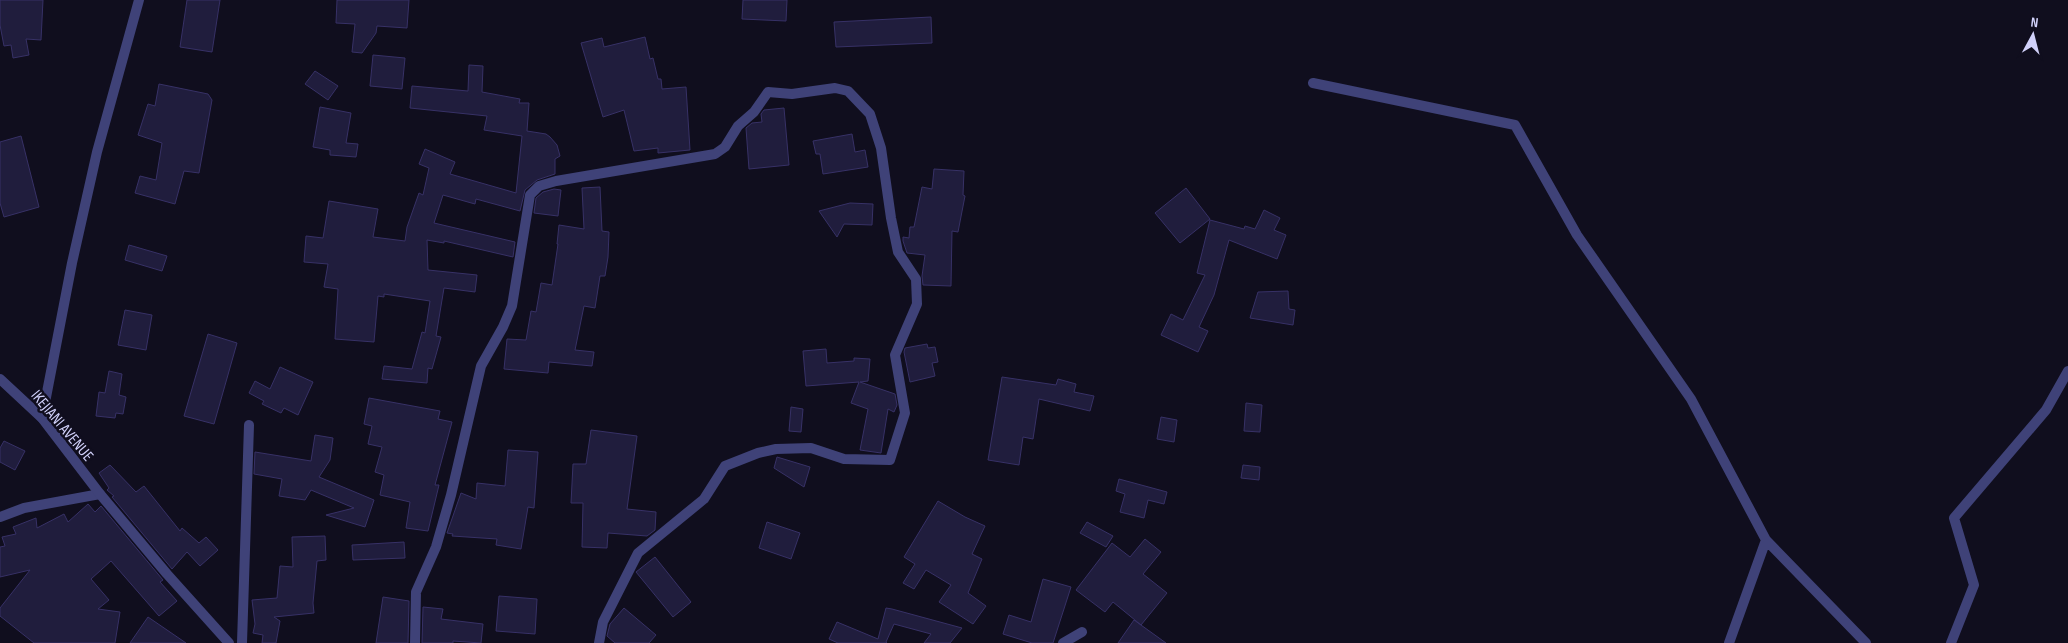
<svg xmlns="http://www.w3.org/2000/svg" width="2068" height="643" font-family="'Sofia Sans Condensed',sans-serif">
	<rect width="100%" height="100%" fill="#100e1e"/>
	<path fill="#201d3d" stroke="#373166" d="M0,0h43l-2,40 -15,-1 3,16 -16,3 -2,-13 -7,1 -4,-21z
		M187,0h33l-8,52 -32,-5z
		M337,0h72l-2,28 -30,-2 -1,7 -14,20 -10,-1 3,-28 -19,-1z
		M743,0h44l-1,21 -44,-2z
		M931,17l1,26 -96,4 -2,-25z
		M645,37l5,22 3,-1 5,21h3l1,10 24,-2 4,63 -32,3v-5l-24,3 -10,-41 -21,7 -22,-74 21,-5 2,9z
		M373,55l32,3 -3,31 -32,-3z
		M469,65l14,1 -1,26 38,7 -1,4h10l-2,28 19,3 4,3 7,8 3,11 -5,3v15l-18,6 -12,10 -5,21 -44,-12 -1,5 -32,-9 -9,28 81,19 -2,15 -69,-16v2l-17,-3 1,30 49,5 -2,17 -31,-4 -8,48 5,1 -9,32 -4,-1 -1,15 -45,-4 2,-13 28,3 10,-37 3,1 5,-32 -46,-7v3l-6,-1 -4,46 -39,-3 3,-50 -14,-2 4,-23 -24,-2 2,-26 17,2 6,-37 49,8 -5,28 32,4 2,-14 12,-34 4,2 6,-27 -10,-4 6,-15 30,13 -5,12 66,19 6,-57 -38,-6 3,-14 -77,-8 2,-22 56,5z
		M315,71l23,15 -10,14 -23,-16z
		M159,84l49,10 4,6 -13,73 -15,-2 -9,33 -40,-11 5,-17 16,4 6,-37 -24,-8 10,-31 7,2z
		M320,107l31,6 -5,30 12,1 -2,13 -26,-2v-5l-17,-3z
		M784,108l5,57 -40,4 -3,-41 6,-5 10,-1 -1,-8 3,-4z
		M852,134l3,18 10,-2 3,17 -45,7 -3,-20h-4l-3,-13z
		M21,136l18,71 -35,10 -4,-14v-61z
		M934,169l30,2 -1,24 2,1 -7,36 -6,-1 -1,55 -28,-1 -1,-9 3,-21 -18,-2 -4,-12v-4l6,1 1,-11h4l8,-40 10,2z
		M600,187l2,44 7,1 -1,25 -3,19h-5l-5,32 -11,-2 -9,44 19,2 -2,14 -43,-4 -1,11 -44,-4 3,-30 19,1 5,-29 5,1 5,-29 11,2 6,-41h-1l2,-19 25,4 -2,-41z
		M1186,188l24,31 -30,24 -25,-30z
		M554,189l7,1 -3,26 -24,-3 2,-15 7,-6z
		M850,203l23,1 -1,21 -28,-1 -7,13 -18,-26z
		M1264,210l16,8 -6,12 12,5 -9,24 -48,-19 -15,55 -15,32 9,4 -10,21 -37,-17 10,-21 12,6 22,-45 -8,-2 13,-53 34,9 1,-3 10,3z
		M129,245l38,11 -5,15 -37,-11z
		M1288,291l1,18 6,1 -2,15 -43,-7 8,-26z
		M125,310l27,5 -6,35 -28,-5z
		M208,334l29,9 -23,81 -30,-8z
		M927,344l1,4 7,-1 3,15 -6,1 3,13 -25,6 -6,-30 1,-4z
		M826,349l1,14 27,-2v-3l16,1 -2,22 -8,1 35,12 2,11 -3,7 -6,-3 -7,44 -21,-3 8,-41 -17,-6 8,-21 -53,4 -3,-35z
		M280,367l33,15 -15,33 -14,-7 -3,5 -19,-9 2,-3 -15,-8 6,-12 15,8z
		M109,371l13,3 -3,21 7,2 -3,17 -7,-1 -1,5 -19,-2 3,-24 6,1z
		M1002,377l54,8 2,-6 18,5 -2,8 20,4 -4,15 -51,-12 -6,40 -10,-2 -4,28 -31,-5z
		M369,398l71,13 -2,8 14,3 -17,63h4l-11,46 -22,-3 4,-26 -30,-7 4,-20 -9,-3 7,-25 -14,-3 4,-18 -8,-2z
		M1246,403l16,2 -2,27 -16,-1z
		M791,407l12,2 -2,23 -12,-1z
		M1161,417l16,3 -3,22 -17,-3z
		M591,430l46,6 -10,73 29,3 -1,18 -8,6 -39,-3 -1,15 -25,-1 1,-44h-12l2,-39h13z
		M315,435l18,3 -3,22 -11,17 55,23 -9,27 -39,-12 28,-7 -43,-18 -6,10 -26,-4 3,-17 -28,-5 1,-22 56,9z
		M4,441l21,10 -10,19 -15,-8v-14z
		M508,450l30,2 -4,56 -6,-1 -7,42 -25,-4 1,-6 -45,-3 1,-2 -6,-1 14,-40 15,6 1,-16 28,3z
		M777,457l33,10 -6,20 -30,-19z
		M110,465l26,27 8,-6 36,45 2,-3 17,15 7,-6 12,13 -18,16 -13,-14 -15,17 -60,-72 2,-1 -7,-6 2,-2 -10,-15z
		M1243,465l17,2 -1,13 -18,-2z
		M1119,479l48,13 -3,12 -16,-4 -4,18 -24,-6 5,-18 -9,-3z
		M938,501l27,16 20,9 -13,28 10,5 -14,34 18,13 -13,18 -34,-22 12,-17 -25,-15 -12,19 -11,-6 12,-19 -11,-7z
		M88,504l7,8 6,-6 62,74 -3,2 17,19 -18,15 -48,-55 -20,18 18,21 -11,9 22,3 -5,31h-81l-34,-27v-8l30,-38 -30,7v-30l5,-1 -3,-9 14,-3 -3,-7 23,-9 1,10 27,-14 4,8z
		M767,522l33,11 -9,26 -32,-11z
		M1087,522l26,14 -7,11 -26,-14z
		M325,536l1,24 -9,1 -4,42 1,10 -40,4 6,4 -4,22h-14l1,-8 -10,-2 2,-9 -3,-24 25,-2 3,-32 13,1 -1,-30z
		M1145,539l16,13 -18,22 24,19 -26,32 -28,-23 -8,10 -29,-22 36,-47 18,14z
		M404,542l1,16 -52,2 -1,-15z
		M655,557l36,45 -18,15 -37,-45z
		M1043,579l28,8 -18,56h-21l-29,-9 6,-19 22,7z
		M499,596l38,3 -2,35 -39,-3z
		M383,597l26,4 -1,42h-32z
		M423,607l20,2 -2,10 42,5 -2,19 -28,-2v2h-31z
		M624,608l32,27 -7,8h-34l-8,-7 3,-12z
		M886,608l6,1 70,19 -12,15h-26l7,-9 -37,-10 -8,18 1,1h-49l-9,-4 8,-17 41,17z
		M148,617l38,26h-56z
		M1134,620l32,23h-48z"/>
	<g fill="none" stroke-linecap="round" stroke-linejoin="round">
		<path stroke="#3f4278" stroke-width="10" d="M1313,83l202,42 62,110 114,164 75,141 100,103
			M42,418l30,-155 25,-111 42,-152
			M0,517l24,-9 76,-14
			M242,643l7,-218
			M415,643l1,-51 20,-45 15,-52 30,-129 22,-39 9,-21 18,-111 9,-9 17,-5 159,-27 10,-7 13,-21 16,-14 14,-20 24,2 43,-6 13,3 22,23 11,34 10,70 7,34 18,27 1,25 -22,51 10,58 -15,47 -46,-1 -33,-11 -35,1 -18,4 -33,13 -21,33 -66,54 -35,69 -4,21
			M1063,643l19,-11
			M1729,643l37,-103
			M1951,643l23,-58 -20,-67 92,-108 22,-39"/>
		<path stroke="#3f4278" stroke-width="10" d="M0,379l42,39 58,76 67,80 62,69"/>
	</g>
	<g text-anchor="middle" stroke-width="5" stroke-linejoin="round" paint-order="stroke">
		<g font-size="16" fill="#d1d1fa" stroke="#100e1e">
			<text transform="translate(63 425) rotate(50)" y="6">IKEJIANI AVENUE</text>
		</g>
	</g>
	<g transform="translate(2033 35) rotate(7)" stroke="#100e1e" stroke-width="4" paint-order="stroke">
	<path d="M0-4L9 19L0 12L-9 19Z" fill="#d1d1fa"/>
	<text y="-8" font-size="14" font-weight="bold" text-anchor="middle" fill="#d1d1fa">N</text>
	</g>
</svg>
